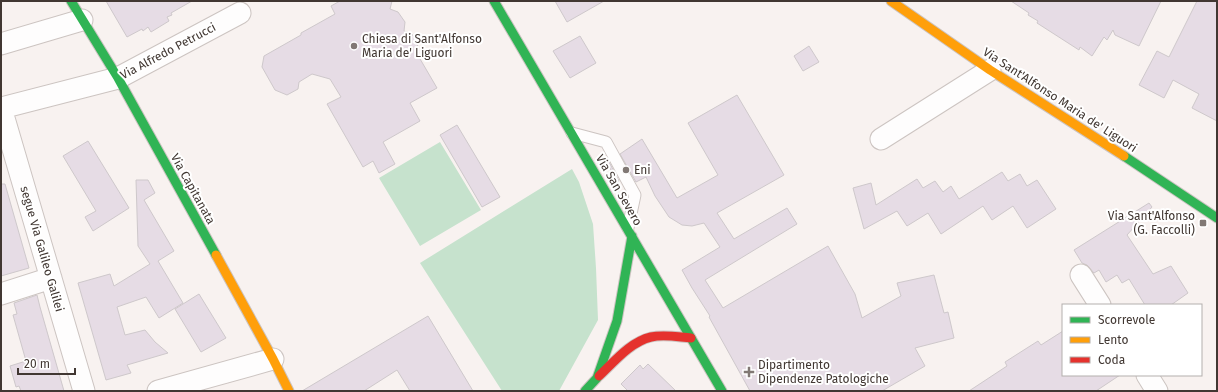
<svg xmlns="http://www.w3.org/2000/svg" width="1218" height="392" font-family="'Fira Sans',sans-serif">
	<rect width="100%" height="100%" fill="#f8f2f0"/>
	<path fill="#c6e2cd" d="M440,142l41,68 -61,36 -41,-68z
		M572,169l7,13 14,42 3,44 2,52 -39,71h-57l-82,-128z"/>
	<path fill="#e6dce5" stroke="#cec8cb" d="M106,1h86l-21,12 1,2 -5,2 2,4 -18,11 -3,-5 -5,4 -1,-2 -15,8z
		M340,1h52l-2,8 8,3 7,10 -1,9 8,3 6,10 -2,8 21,36 -27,15 10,18 -37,21 12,22 -16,9 -6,-12 -10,6 -36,-63 14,-7 -11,-18 -18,-5 -13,8 -1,7 -11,6 -12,-5 -13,-23 2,-11 37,-21v-2l34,-19 -4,-8z
		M555,1h49l-37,21z
		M1011,1h150l-22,45 -24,-11 -2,-5 -6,10 -3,-3 -12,19 -12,-9 -1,3 -42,-27 1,-2 -10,-6 1,-2z
		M1197,1h20v120l-25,-13 7,-14 -26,-14 -9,18 -25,-13 18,-34 12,6z
		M580,36l16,27 -26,15 -17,-27z
		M809,46l10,16 -16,9 -9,-15z
		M737,95l47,80 -67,38 17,26 53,-31 10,16 -92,56 18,28 105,-62 27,48 7,24 39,-22 -4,-13 37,-8 10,38 4,-1 6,26 -39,10 10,18 -43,25h-132l-41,-74 1,-1 -18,-28 -10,-18 38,-23 -16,-24 -12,3 -10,-1 -13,-8 -14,-21 -9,-19 -10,5 -16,-28 22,-15 35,59 41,-23 -30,-52z
		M457,125l43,72 -18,10 -42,-72z
		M88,141l41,67 -36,23 -8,-14 11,-6 -33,-55z
		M608,160l11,21h-2l-11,-20z
		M1002,172l6,9 12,-7 7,12 10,-6 19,29 -29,19 -14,-22 -21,14 -9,-14 -42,28 -13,-21 -21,13 -10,-15 -33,18 -11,-41 18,-5 5,22 41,-26 6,9 12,-7 8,11 8,-6 8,13z
		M136,180h12l7,13 -11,7 30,51 -16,10 25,42 -24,15 -13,-21 -29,10 8,28 20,-5 10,12 13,11 -41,12 4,8 -25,7 -28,-97 32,-9 4,12 36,-22 -12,-18z
		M1,184h4l24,84 -28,8z
		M1149,203l3,4 -25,28 26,39 18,-8 17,27 -17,12h-26l-16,-26 -7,4 -5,-8 -11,7 -7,-12 -5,3 -7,-8 -5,-2 -8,-13z
		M199,294l27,44 -25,14 -26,-43z
		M37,295l3,12 24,84h-43l-2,-5 -3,1 -6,-21 16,-5 -13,-46 4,-1 -3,-11z
		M428,316l45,75h-63l-13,-21 -33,21h-62z
		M1063,331v44h57l-24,16h-127l38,-25 -2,-4 33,-21 3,4z
		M648,364l28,27h-48l-7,-7 19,-19 3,4z"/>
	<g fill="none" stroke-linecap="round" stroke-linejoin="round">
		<g stroke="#ccc4c1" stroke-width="13">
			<path id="lane" d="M572,133l34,9 29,53 -7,33"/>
		</g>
		<g stroke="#ccc4c1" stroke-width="23">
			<path id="street" d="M1,44l81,-24
				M1,108l83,283
				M1,108l117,-30 122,-65
				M881,139l109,-69
				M1081,275l19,30
				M1,294l50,-16
				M1147,375l10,16
				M158,391l115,-32"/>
		</g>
		<g stroke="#ccc4c1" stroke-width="11">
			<path id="fast" d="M71,1l47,77 98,177
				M494,1l228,390
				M1124,156l93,62
				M585,391l12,-13 20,-57 15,-85"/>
		</g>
		<g stroke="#ccc4c1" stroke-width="11">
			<path id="slow" d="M891,1l99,69 134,86
				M216,255l57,104 16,32"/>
		</g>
		<g stroke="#ccc4c1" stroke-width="11">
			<path id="jam" d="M599,376c15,-14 31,-34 52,-39 13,-3 27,0 40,1"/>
		</g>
		<use href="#lane" stroke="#fefdfd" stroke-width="11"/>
		<use href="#street" stroke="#fefdfd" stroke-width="21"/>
		<use href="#fast" stroke="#30b455" stroke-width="9"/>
		<use href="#slow" stroke="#ff9f0a" stroke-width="9"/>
		<use href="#jam" stroke="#e5322d" stroke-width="9"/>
	</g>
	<g fill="#817874" stroke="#fff" stroke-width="1.5">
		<circle cx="354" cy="46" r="4"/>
		<circle cx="626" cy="170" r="4"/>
		<rect x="1199" y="219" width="8" height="8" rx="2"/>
		<path d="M747 366h4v4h4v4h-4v4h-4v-4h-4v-4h4z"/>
	</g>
	<g text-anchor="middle" stroke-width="4" stroke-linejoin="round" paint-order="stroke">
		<g font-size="12" fill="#413732" stroke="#fff" text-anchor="start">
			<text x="362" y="43">Chiesa di Sant'Alfonso<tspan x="362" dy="14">Maria de' Liguori</tspan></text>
			<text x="634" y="174">Eni</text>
			<text x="1195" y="220" text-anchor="end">Via Sant'Alfonso<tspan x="1195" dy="14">(G. Faccolli)</tspan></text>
			<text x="758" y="369">Dipartimento<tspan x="758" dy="14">Dipendenze Patologiche</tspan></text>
		</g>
		<g font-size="12" fill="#413732" stroke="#fff">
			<text transform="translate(168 51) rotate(-28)" y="4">Via Alfredo Petrucci</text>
			<text transform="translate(1060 100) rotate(33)" y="4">Via Sant'Alfonso Maria de' Liguori</text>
			<text transform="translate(193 189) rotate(61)" y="4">Via Capitanata</text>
			<text transform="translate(619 190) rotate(60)" y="4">Via San Severo</text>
			<text transform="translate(42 249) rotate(74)" y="4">segue Via Galileo Galilei</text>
		</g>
	</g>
	<rect width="1218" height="392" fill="none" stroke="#413732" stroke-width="4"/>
	<rect x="1062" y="304" width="140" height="72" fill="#ffffff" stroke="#b3afad"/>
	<rect x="1070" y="317" width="20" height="6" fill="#30b455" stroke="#b3afad"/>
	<text x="1098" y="324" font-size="12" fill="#413732">Scorrevole</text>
	<rect x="1070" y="337" width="20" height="6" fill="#ff9f0a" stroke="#b3afad"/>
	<text x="1098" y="344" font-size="12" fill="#413732">Lento</text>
	<rect x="1070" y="357" width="20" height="6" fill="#e5322d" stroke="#b3afad"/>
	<text x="1098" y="364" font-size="12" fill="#413732">Coda</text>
	<path d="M18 368v6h57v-6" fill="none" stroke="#413732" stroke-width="2"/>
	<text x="24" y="368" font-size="12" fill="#413732" stroke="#ffffff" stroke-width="3" paint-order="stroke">20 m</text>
</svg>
